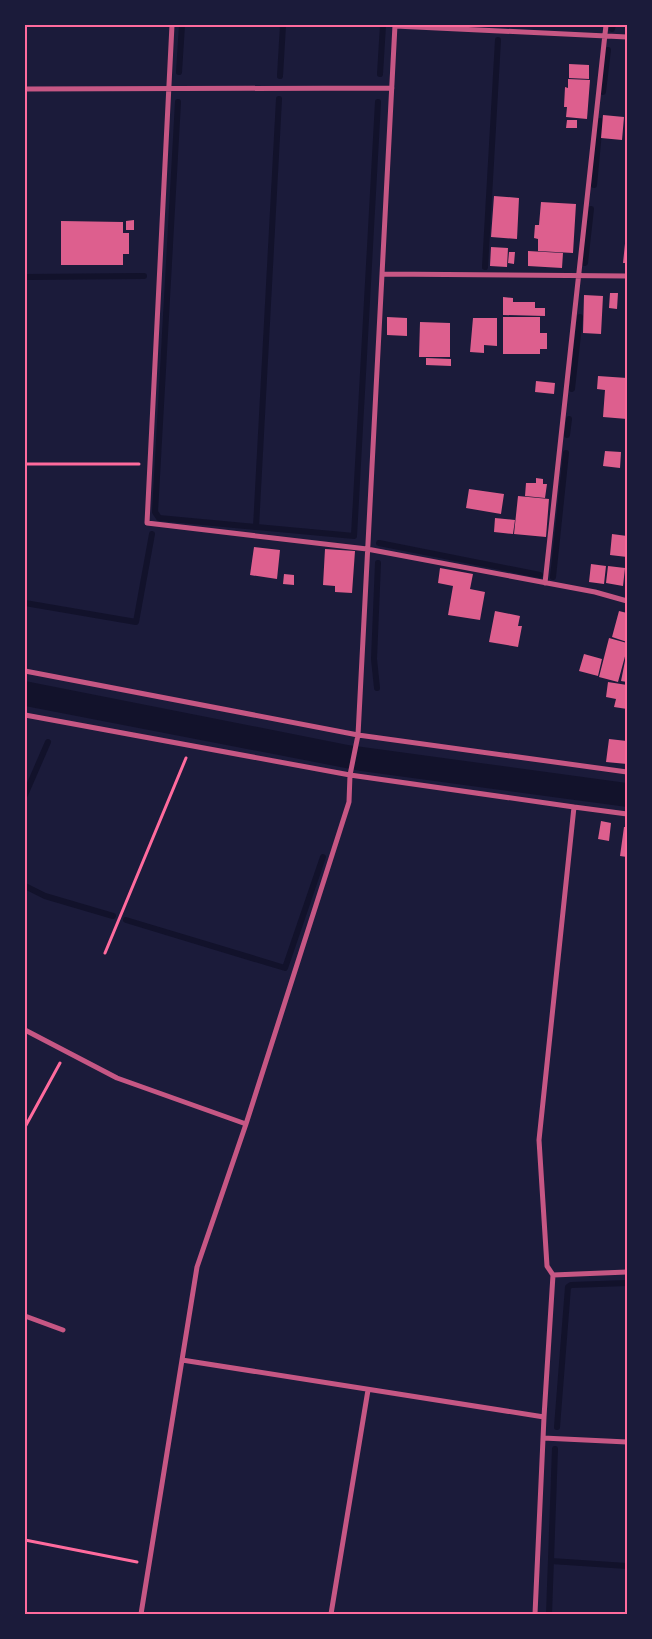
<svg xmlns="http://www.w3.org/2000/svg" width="652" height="1639" font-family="Rubik,sans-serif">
	<rect width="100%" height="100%" fill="#1b1b3a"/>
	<path fill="#12122b" d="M25,681l323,64 279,38v24l-266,-36 -336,-65z"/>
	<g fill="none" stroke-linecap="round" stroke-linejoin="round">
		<path stroke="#12122b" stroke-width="6" d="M612,29l1,-4
			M179,72l3,-47
			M380,74l3,-49
			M280,76l3,-51
			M603,92l5,-42
			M178,102l-23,410 4,6 195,18 24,-434
			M594,185l6,-64
			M585,263l6,-54
			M485,267l13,-227
			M25,277l119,-1
			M572,389l8,-72
			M567,435l2,-16
			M256,527l23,-428
			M379,543l161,32
			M553,577l13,-124
			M25,603l111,19 16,-88
			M377,688l-3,-29 4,-96
			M25,795l23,-53
			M25,886l20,10 68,20
			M126,920l159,48 38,-111
			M557,1427l11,-140 3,-2 56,-2
			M551,1561l76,5
			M549,1614l6,-165"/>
	</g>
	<path fill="#dd5f8e" d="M569,64l20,1v14l-20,-1z
		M568,79l22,1 -3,39 -21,-2 1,-10h-3l1,-20 3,1z
		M603,115l21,2 -2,23 -21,-2z
		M567,120h10v8h-11z
		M494,196l25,2 -2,41 -26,-2z
		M541,202l35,2 -3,49 -35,-2v-12l-4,-1 1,-13h4z
		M134,220v10h-8v-9z
		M61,221l62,1v11h6v21h-6v11h-62z
		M626,234l1,1v28h-4z
		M491,247l17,1 -1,19 -17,-1z
		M528,251l35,2 -1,15 -34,-2z
		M509,252h6l-1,12 -6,-1z
		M610,293h8l-1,16 -8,-1z
		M584,295l19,1 -2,38 -18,-1z
		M503,297l10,1v4h22v6h10v8l-42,-1z
		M387,317l20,1v18l-20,-1z
		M503,317h37v16h7v16h-7v5h-37z
		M473,318h24v28l-13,-1v8l-14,-1z
		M420,322l30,1v34h-31z
		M426,358l25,1v7l-25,-1z
		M598,376l29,2v41l-24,-2 2,-27 -8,-1z
		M536,381l19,2 -1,11 -19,-2z
		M605,451l16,1 -1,16 -17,-2z
		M536,478l7,1v5h4l-2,14 -20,-2 1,-13h10z
		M469,489l35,5 -3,20 -35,-6z
		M518,496l31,3 -3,38 -32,-3z
		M495,518l20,2 -2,14 -19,-2z
		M612,534l15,2v21l-17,-2z
		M254,547l26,3 -3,29 -27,-4z
		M325,549l30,2 -3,42 -17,-1v-6l-12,-1z
		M591,564l15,2 -2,18 -15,-2z
		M608,566l17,2 -2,18 -17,-3z
		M440,568l33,6 -3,15 15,3 -5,28 -32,-5 5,-29 -15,-3z
		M284,574l10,1v10l-11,-1z
		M495,611l25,5 -2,10h4l-4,21 -29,-5z
		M619,611l8,2v29l-15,-5z
		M609,638l18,5v6l-9,33 -19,-5z
		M584,654l18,5 -4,17 -19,-5z
		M625,661l2,1v20l-6,-1z
		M608,682l19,3v24l-13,-2 2,-8 -10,-2z
		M609,739l18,2v23l-21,-2z
		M601,821l10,2 -2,18 -11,-2z
		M624,827h3v30l-7,-1z"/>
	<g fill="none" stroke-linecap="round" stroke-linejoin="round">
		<path stroke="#ff6b9d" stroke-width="3" d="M25,464h114
			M105,953l81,-195
			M25,1127l35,-64
			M25,1540l112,22"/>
		<path stroke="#c65784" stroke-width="5" d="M172,25l-25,498 220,26 228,43 32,9
			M395,26l232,11
			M25,89l367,-1
			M382,274l245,2
			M545,583l61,-558
			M25,671l333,64 269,37
			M25,715l325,60 224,32
			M25,1030l92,48 129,46
			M553,1275l-6,-9 -8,-126 35,-333 53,7
			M25,1316l38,14
			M182,1360l362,57
			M543,1438l84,4
			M141,1614l56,-347 49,-143 103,-322 1,-27 8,-40 37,-710
			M331,1614l37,-224
			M535,1614l9,-197 9,-142 74,-3"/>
	</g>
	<rect width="652" height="1639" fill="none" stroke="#1b1b3a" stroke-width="52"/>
	<rect x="26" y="26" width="600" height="1587" fill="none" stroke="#ff6b9d" stroke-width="2"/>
</svg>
